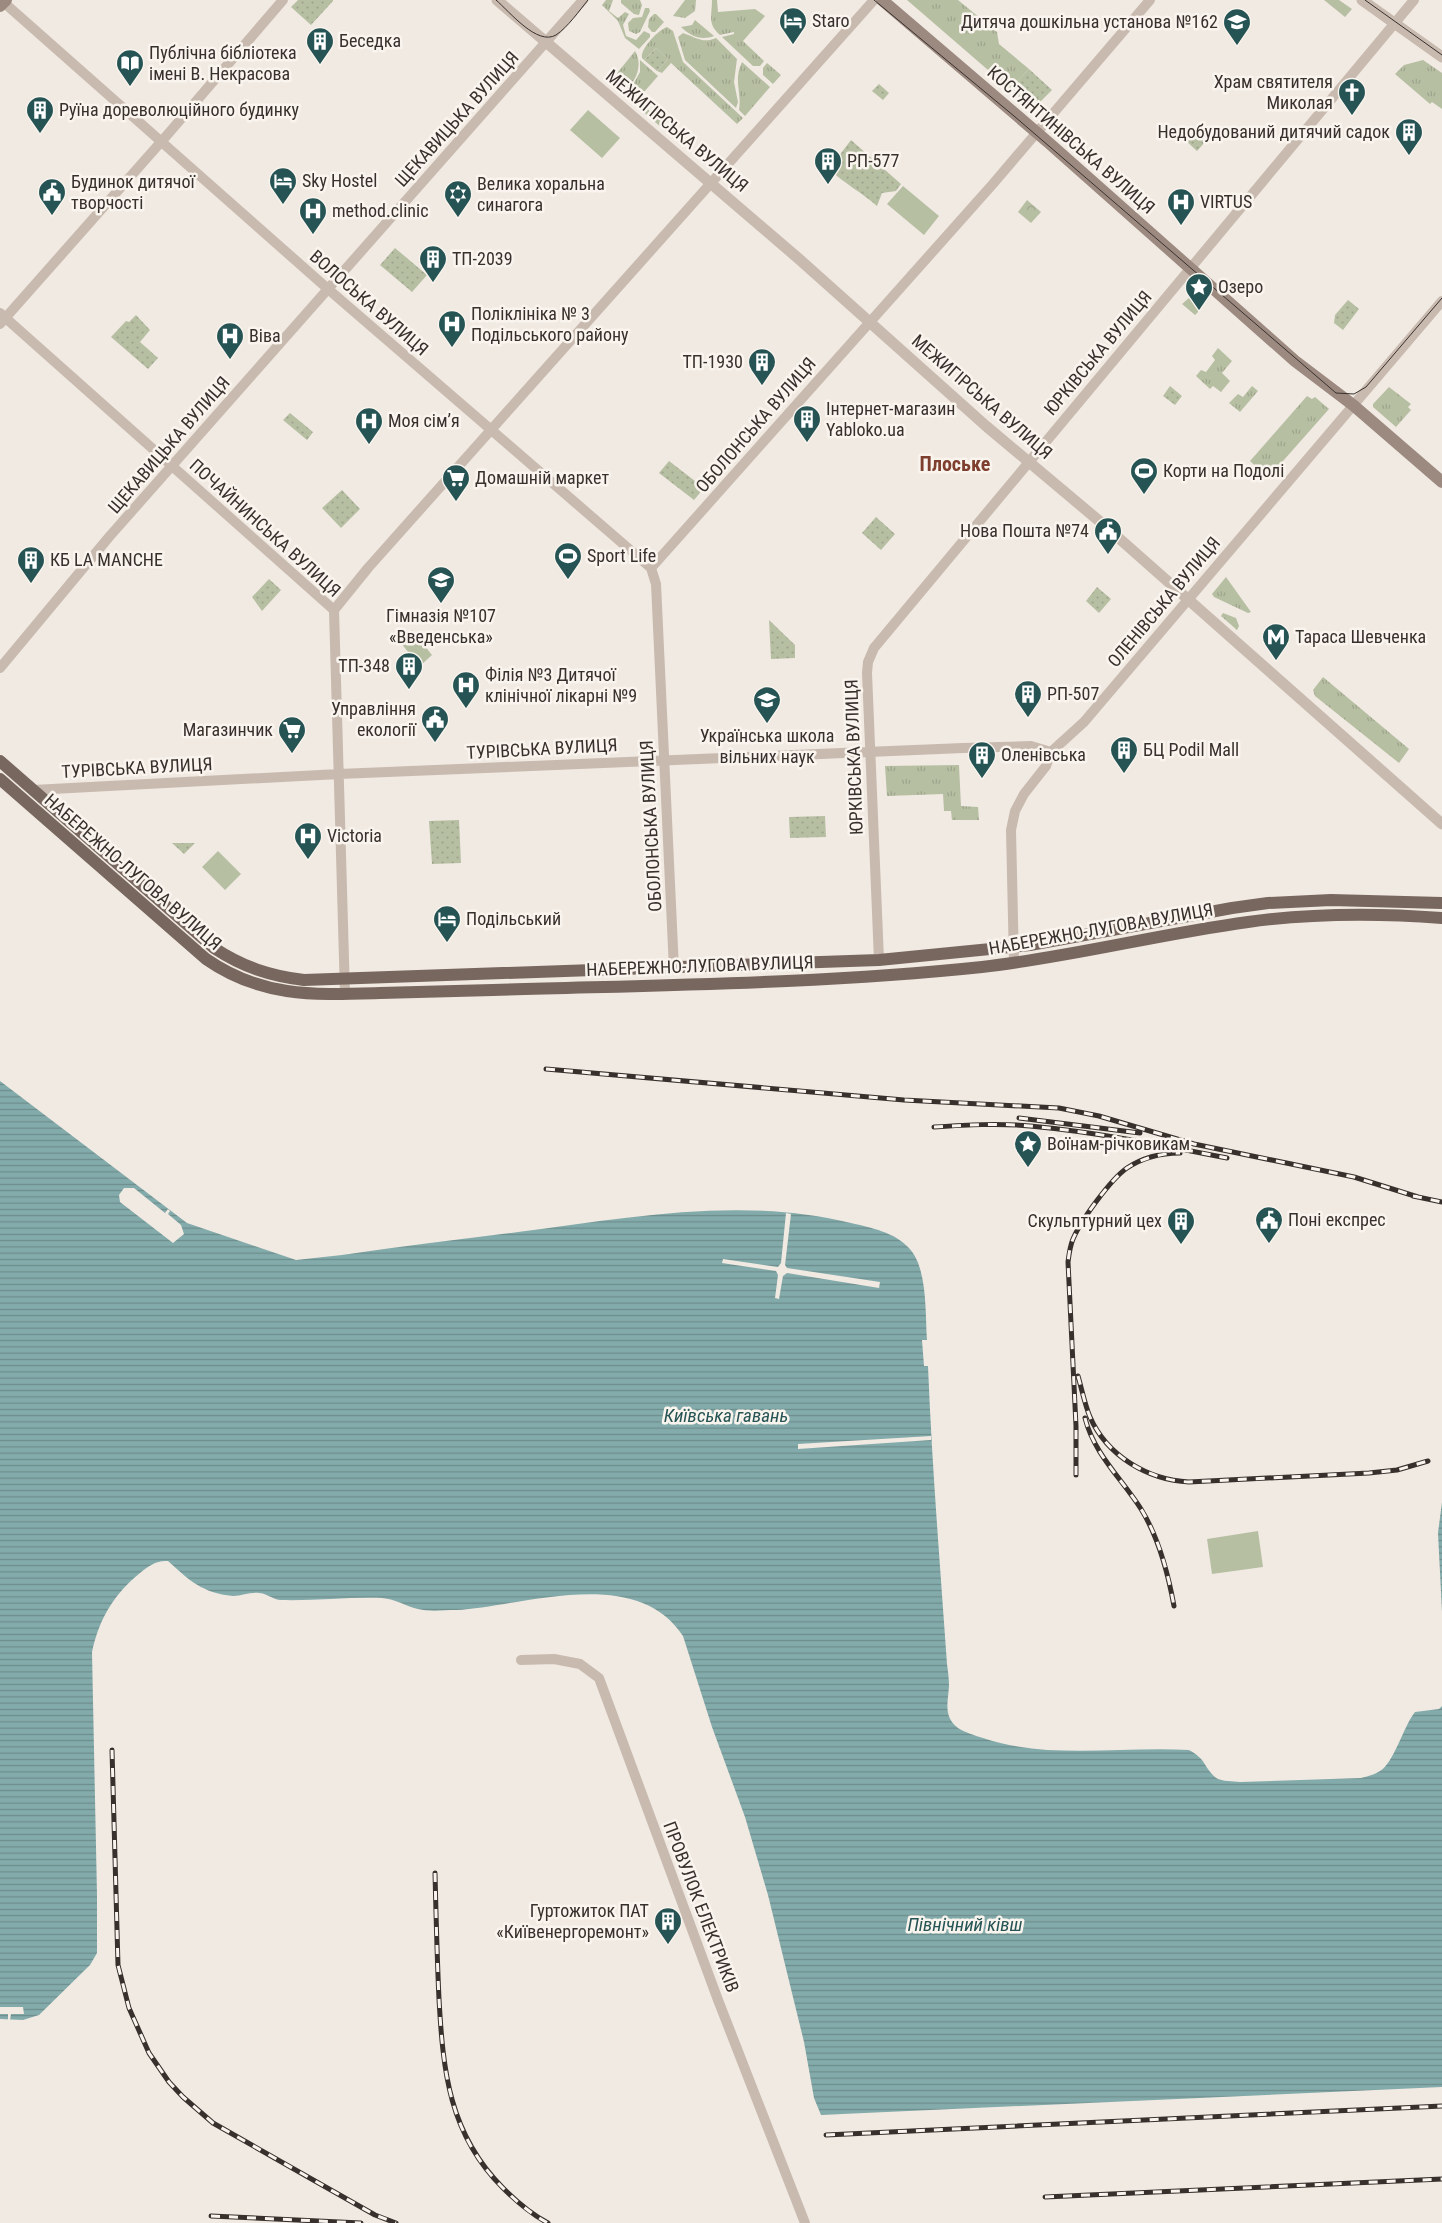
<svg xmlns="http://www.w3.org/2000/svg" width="1442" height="2223" font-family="'Roboto Condensed',sans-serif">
	<defs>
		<pattern id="grass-tufts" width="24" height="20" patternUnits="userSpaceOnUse" patternTransform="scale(1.25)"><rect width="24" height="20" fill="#b7bfa3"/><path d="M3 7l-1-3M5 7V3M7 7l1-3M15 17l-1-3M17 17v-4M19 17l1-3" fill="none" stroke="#9ea48c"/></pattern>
		<pattern id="forest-crowns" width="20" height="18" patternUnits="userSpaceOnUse" patternTransform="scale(1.25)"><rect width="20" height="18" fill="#b7bfa3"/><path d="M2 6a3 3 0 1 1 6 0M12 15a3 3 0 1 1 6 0" fill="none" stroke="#9ea48c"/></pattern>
		<pattern id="park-dots" width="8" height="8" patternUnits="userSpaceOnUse" patternTransform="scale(1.25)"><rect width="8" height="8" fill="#b7bfa3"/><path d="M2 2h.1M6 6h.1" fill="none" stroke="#9ea48c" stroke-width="1.8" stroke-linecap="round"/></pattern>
		<pattern id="water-rules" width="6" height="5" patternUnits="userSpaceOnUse" patternTransform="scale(1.25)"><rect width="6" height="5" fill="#84abab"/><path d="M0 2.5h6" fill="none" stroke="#6d8c8b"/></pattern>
	</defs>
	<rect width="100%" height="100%" fill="#f1eae2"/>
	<path fill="url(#grass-tufts)" d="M606,0h7l-4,11 9,7 7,-6 4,2 -6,11 3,11 10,4 8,-9 6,3v3l-11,12 -14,-11 -7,-17 -16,-16z
		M640,0l2,5 -3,10 -5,-1 -13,-11v-3z
		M685,0h11l-1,11 -10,7 -12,-2z
		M712,0h5l1,12 37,-3 10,7 -22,25 21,20 -4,5h-7l-31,-29 12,-3v-2l-14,3c-13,-11 -8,-20 -8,-35z
		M907,0h51l39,32 2,12 30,25 -19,20z
		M1324,0h15l13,9 -7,8z
		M645,8h4l1,3 -10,21 -4,2 -7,-3 -1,-8 5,-5 9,-1z
		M654,14h2l8,8 -9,10h-3l-4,-5 1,-8z
		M695,20l19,16c-13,5 -24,0 -33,-9l11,-2z
		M667,27l6,4 10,31 60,56 -6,6 -66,-61 -9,10 -5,-2 11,-12 -12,-11 -12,12 -2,-2c-2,-9 16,-28 25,-31z
		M683,33c12,4 20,11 33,5l21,21 -3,23 4,20 -2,6 -51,-48 -7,-23z
		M635,51c9,15 0,33 -13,42l-12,-11z
		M640,60l18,16 -21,24 37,32 -3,4 -41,-36v-10l10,-18z
		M1423,60l19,13v36l-10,-7 -2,2 -35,-30 9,-9z
		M742,62l28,25 -25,29 -6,-6c3,-19 -6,-29 3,-48z
		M767,63l14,12 -8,9 -10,-9v-7z
		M1190,297l12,11 -7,7 -13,-11z
		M1218,348l14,13 -10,12 8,8 -9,11 -8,-6 -3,3 -14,-13 5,-6 5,2 9,-12 -3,-4z
		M1252,386l6,5 -18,21 -11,-9 9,-9 5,3z
		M1389,387l22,17 -3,3 3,3 -15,17 -23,-20v-3z
		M1307,396l5,3 3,-2 14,12 -61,69 -18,-17z
		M1226,577l25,35 -3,1 -34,-16 -2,-3z
		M1223,613l13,5 3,8 -2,4 -16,-14z
		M1323,677l86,72 -10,14 -84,-67 -2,-6z
		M959,765l2,41 17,1 1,13h-27l-1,-9h-7l-1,-17 -56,2 -2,-30z"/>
	<path fill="url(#forest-crowns)" d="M1027,200l14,12 -10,11 -13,-11z"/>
	<path fill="url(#park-dots)" d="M298,0h35v1l-22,24 -20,-18z
		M656,48l12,11 -11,12 -13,-11z
		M1029,69l23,21 -19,19 -23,-20z
		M879,84l10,9 -6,7 -11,-9z
		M1193,128l13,13 -9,10 -14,-13z
		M851,140l50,44 -5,7 -14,2 -5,13c-16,-14 -32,-22 -48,-37z
		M395,248l32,27 -15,17 -32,-27z
		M1348,300l11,9 -16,21 -9,-7 1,-8z
		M136,315l14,15 -10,12 18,16 -10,11 -37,-32 15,-16 3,1z
		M1170,386l12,10 -7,9 -12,-9z
		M290,413l23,19 -6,8 -24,-20z
		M669,461l35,27 -10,12 -35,-27z
		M342,490l18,19 -19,19 -19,-20z
		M876,517l19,17 -14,16 -19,-17z
		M269,579l12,11 -19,21 -10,-14z
		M1097,587l14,12 -12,14 -13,-12z
		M769,620l26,25v13l-24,1z
		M825,816l1,21 -36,1 -1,-21z
		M459,820l2,43 -29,1 -3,-43z
		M172,843h23l-11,11z"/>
	<path fill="#b7bfa3" d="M588,110l32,28 -18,20 -32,-28z
		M903,186l36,30 -15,19 -37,-31z
		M412,630l20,25 -12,11 -21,-25z
		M218,851l23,23 -16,16 -23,-23z
		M1258,1531l5,36 -51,7 -5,-35z"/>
	<path fill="url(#water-rules)" d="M0,1081l187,142 109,37 46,-5c59,-9 117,-15 176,-23 110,-14 223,-36 333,-9 21,5 43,9 58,25 19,20 16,66 18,92h-5l2,26h4c4,100 12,199 19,298 1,7 2,15 2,22 -1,16 -6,31 9,42 8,5 16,7 25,10 66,22 137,8 206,12 18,10 14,16 26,27 6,5 17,4 25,5l121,-4c7,-2 13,-3 19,-7 14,-8 23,-44 35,-59l24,-3 3,-3v381l-621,28 -7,-17 -10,-56 -36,-147 -23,-78 -33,-90 -29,-91c-47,-72 -158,-30 -227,-26 -12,0 -26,2 -38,-1 -13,-3 -22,-10 -36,-11 -34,-1 -68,3 -102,2 -8,-1 -14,-7 -21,-7 -9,-1 -17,3 -26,3 -31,-3 -44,-16 -65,-35 -11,-1 -20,5 -28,12 -26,21 -41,46 -48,79l5,243v58l-7,12 -51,50 -16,5 -23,-1z
		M1442,1502v110l-4,-79z"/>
	<path fill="#f1eae2" d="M124,1188h10l31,25 3,-4 2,2 -2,3 13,11 3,9 -11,9 -53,-41 -1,-7z
		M786,1213l5,1 -6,51 2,3 93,14 -1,6 -92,-15 -4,3 -4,23 -4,-1 3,-23 -2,-4 -54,-8 1,-4 55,8 3,-4z
		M931,1436v4l-133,9v-5z
		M0,2007h23l1,7h-13l-1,6h-2v-6h-8z"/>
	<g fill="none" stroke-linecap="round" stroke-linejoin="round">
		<path stroke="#c8baaf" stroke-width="10" d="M1,0l327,289 323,279
			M0,313l334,297 11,384
			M0,324l168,-190 115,-134
			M334,610l34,-42 506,-568
			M0,668l109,-131 474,-537
			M33,790l306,-16 624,-26 68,-2 20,6
			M879,960l-12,-287 1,-11 6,-14 540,-648
			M1014,963l-3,-133 4,-19 9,-17 22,-28 5,-14 33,-30 358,-421
			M674,969l-18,-385 -5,-16 341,-383 158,-185
			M521,1660l33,-1 26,5 19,14 119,322 87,223"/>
		<path stroke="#c8baaf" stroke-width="11" d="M497,0l302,259 187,167 118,99 338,299
			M1362,0l80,57"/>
		<path stroke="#9c8a80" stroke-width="12" d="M882,0l167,143 246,218 58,44 89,77
			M0,6l6,-6"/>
		<path stroke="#78675f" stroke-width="12" d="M0,761l214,187c29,19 56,28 90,32l575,-20 151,-15 202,-37 36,-5 63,-3 111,3
			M0,779l206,180c56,39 109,36 174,34 38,-1 76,-2 113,-3 163,-5 327,-6 489,-23 89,-10 177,-33 266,-45 64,-9 130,-9 194,-4"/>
		<path stroke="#38302c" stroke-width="1" d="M496,0c14,12 41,46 60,35 12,-8 23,-24 32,-35
			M874,0l140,116 322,277 18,1 12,-7 76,-89
			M1365,0l77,55"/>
		<g stroke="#38302c" stroke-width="5">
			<path id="rail" d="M546,1069l358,31 155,8 40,8 95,28 160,33 64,20
				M1019,1118l121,15
				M934,1127c32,-2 64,-4 96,-1 66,6 131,19 197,32
				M1413,1196l29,6
				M1078,1376c4,14 7,29 12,41 17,39 58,63 99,65l180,-9 28,-3 31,-9
				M1085,1418c9,36 37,61 56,91 18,29 27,64 33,97
				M1076,1475v-49l-8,-164c1,-8 2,-16 5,-23 8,-19 38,-60 54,-71 15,-10 35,-15 53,-15
				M112,1750l6,215 11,43 20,45 20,29 14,15 30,26 162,92 21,8
				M435,1873c1,42 2,84 4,126 4,72 10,135 64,189 14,14 28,26 45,35
				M826,2135l616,-29
				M1045,2197l397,-18
				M211,2216l150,7"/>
		</g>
		<use href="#rail" stroke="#f9f4ee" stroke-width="3" stroke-dasharray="9" stroke-linecap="butt"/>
	</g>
	<defs>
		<g id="hotel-pin" transform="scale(1.4375)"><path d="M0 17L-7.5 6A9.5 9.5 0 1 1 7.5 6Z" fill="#265455" stroke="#f9f4ee"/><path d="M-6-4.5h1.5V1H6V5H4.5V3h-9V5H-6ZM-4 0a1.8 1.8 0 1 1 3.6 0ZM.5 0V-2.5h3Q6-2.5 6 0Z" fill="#fff"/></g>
		<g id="school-pin" transform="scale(1.4375)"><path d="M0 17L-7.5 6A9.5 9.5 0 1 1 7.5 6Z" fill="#265455" stroke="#f9f4ee"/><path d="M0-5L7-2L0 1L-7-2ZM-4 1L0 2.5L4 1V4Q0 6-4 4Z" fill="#fff"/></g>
		<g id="building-pin" transform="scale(1.4375)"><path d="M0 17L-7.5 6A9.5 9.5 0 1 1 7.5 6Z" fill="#265455" stroke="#f9f4ee"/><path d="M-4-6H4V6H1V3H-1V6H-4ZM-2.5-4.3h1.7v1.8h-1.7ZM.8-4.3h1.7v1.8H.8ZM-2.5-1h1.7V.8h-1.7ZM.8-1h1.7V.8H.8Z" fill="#fff"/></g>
		<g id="library-pin" transform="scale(1.4375)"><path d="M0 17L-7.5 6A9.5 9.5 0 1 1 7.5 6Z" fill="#265455" stroke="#f9f4ee"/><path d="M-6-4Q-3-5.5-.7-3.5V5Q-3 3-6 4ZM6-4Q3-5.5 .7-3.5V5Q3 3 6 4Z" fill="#fff"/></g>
		<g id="church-pin" transform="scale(1.4375)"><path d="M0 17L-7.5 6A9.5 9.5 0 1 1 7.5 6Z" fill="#265455" stroke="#f9f4ee"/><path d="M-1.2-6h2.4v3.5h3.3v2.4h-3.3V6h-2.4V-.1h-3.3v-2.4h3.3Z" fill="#fff"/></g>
		<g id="civic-pin" transform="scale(1.4375)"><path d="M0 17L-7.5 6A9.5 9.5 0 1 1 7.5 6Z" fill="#265455" stroke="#f9f4ee"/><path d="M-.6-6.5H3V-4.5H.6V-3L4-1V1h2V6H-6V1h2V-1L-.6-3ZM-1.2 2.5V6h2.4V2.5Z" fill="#fff"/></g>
		<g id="synagogue-pin" transform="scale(1.4375)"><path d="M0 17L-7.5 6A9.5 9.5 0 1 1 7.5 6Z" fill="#265455" stroke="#f9f4ee"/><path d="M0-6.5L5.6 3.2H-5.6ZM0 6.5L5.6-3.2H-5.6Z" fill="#fff"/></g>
		<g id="hospital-pin" transform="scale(1.4375)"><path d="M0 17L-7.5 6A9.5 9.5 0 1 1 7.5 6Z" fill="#265455" stroke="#f9f4ee"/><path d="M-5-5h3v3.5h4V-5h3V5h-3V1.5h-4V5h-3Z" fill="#fff"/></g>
		<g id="sight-pin" transform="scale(1.4375)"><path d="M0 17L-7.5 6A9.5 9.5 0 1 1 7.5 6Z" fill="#265455" stroke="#f9f4ee"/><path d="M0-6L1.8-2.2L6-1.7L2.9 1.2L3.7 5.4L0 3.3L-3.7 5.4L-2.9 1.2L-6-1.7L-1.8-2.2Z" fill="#fff"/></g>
		<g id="stadium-pin" transform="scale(1.4375)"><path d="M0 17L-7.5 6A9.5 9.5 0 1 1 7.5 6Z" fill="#265455" stroke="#f9f4ee"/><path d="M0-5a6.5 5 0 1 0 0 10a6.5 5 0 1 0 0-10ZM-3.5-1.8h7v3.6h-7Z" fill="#fff"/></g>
		<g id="supermarket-pin" transform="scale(1.4375)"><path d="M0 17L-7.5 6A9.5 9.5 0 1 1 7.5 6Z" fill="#265455" stroke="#f9f4ee"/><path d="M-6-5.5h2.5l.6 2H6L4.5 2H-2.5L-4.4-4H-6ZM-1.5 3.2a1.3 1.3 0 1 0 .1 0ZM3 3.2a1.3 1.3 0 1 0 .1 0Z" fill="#fff"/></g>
		<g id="metro-pin" transform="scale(1.4375)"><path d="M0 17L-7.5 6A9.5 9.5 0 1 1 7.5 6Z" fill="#265455" stroke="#f9f4ee"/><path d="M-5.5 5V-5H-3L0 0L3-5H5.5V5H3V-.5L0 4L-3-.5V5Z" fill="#fff"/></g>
	</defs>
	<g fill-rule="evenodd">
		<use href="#hotel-pin" x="793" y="21"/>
		<use href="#school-pin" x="1237" y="22"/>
		<use href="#building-pin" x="320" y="41"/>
		<use href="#library-pin" x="130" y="63"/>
		<use href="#church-pin" x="1352" y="92"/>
		<use href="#building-pin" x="40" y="110"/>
		<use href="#building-pin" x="1409" y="132"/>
		<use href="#building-pin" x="828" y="161"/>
		<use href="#hotel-pin" x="283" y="181"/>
		<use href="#civic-pin" x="52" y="192"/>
		<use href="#synagogue-pin" x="458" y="194"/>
		<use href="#hospital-pin" x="1181" y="202"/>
		<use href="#hospital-pin" x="313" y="211"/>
		<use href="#building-pin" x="433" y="259"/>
		<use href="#sight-pin" x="1199" y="287"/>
		<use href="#hospital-pin" x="452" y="324"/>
		<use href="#hospital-pin" x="230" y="336"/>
		<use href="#building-pin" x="762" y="362"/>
		<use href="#building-pin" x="807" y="419"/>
		<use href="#hospital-pin" x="369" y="421"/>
		<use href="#stadium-pin" x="1144" y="471"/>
		<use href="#supermarket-pin" x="456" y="478"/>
		<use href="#civic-pin" x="1108" y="531"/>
		<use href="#stadium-pin" x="568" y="556"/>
		<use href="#building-pin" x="31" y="560"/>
		<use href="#school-pin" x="441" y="580"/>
		<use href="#metro-pin" x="1276" y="637"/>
		<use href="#building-pin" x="409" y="666"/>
		<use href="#hospital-pin" x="466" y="685"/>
		<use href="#building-pin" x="1028" y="694"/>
		<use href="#school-pin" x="767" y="700"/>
		<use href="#civic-pin" x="435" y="719"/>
		<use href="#supermarket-pin" x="292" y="730"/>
		<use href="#building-pin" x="1124" y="750"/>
		<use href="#building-pin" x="982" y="755"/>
		<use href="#hospital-pin" x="308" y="836"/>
		<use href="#hotel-pin" x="447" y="919"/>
		<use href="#sight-pin" x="1028" y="1144"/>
		<use href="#civic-pin" x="1269" y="1220"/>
		<use href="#building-pin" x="1181" y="1221"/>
		<use href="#building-pin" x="668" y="1921"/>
	</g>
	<g text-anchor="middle" stroke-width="5" stroke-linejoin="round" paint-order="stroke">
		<g font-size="18" fill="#38302c" stroke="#f9f4ee" text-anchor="start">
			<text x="812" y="27">Staro</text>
			<text x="1218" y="28" text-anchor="end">Дитяча дошкільна установа №162</text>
			<text x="339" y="47">Беседка</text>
			<text x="149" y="59">Публічна бібліотека<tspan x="149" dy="21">імені В. Некрасова</tspan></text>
			<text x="1333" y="88" text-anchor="end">Храм святителя<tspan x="1333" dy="21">Миколая</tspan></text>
			<text x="59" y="116">Руїна дореволюційного будинку</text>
			<text x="1390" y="138" text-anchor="end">Недобудований дитячий садок</text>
			<text x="847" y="167">РП-577</text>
			<text x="302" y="187">Sky Hostel</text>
			<text x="71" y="188">Будинок дитячої<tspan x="71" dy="21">творчості</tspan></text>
			<text x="477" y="190">Велика хоральна<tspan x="477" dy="21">синагога</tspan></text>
			<text x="1200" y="208">VIRTUS</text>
			<text x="332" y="217">method.clinic</text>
			<text x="452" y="265">ТП-2039</text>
			<text x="1218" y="293">Озеро</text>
			<text x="471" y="320">Поліклініка № 3<tspan x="471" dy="21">Подільського району</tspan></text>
			<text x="249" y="342">Віва</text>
			<text x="743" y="368" text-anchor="end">ТП-1930</text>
			<text x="826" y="415">Інтернет-магазин<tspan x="826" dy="21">Yabloko.ua</tspan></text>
			<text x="388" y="427">Моя сім’я</text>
			<text x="1163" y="477">Корти на Подолі</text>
			<text x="475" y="484">Домашній маркет</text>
			<text x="1089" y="537" text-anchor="end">Нова Пошта №74</text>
			<text x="587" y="562">Sport Life</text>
			<text x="50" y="566">КБ LA MANCHE</text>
			<text x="441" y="622" text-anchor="middle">Гімназія №107<tspan x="441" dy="21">«Введенська»</tspan></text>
			<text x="1295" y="643">Тараса Шевченка</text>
			<text x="390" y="672" text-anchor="end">ТП-348</text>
			<text x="485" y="681">Філія №3 Дитячої<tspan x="485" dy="21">клінічної лікарні №9</tspan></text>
			<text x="1047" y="700">РП-507</text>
			<text x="416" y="715" text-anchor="end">Управління<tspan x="416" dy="21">екології</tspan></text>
			<text x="273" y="736" text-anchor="end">Магазинчик</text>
			<text x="767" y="742" text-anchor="middle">Українська школа<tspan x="767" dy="21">вільних наук</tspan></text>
			<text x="1143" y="756">БЦ Podil Mall</text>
			<text x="1001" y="761">Оленівська</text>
			<text x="327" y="842">Victoria</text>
			<text x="466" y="925">Подільський</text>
			<text x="1047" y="1150">Воїнам-річковикам</text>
			<text x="1288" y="1226">Поні експрес</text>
			<text x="1162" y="1227" text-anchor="end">Скульптурний цех</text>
			<text x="649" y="1917" text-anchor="end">Гуртожиток ПАТ<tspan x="649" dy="21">«Київенергоремонт»</tspan></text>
		</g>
		<g font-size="18" fill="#38302c" stroke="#f9f4ee">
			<text transform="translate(457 119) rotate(-48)" y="6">ЩЕКАВИЦЬКА ВУЛИЦЯ</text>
			<text transform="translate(677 131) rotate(40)" y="6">МЕЖИГІРСЬКА ВУЛИЦЯ</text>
			<text transform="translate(1071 140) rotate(41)" y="6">КОСТЯНТИНІВСЬКА ВУЛИЦЯ</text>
			<text transform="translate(369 303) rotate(41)" y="6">ВОЛОСЬКА ВУЛИЦЯ</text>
			<text transform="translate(1098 353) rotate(-50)" y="6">ЮРКІВСЬКА ВУЛИЦЯ</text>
			<text transform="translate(982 397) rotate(41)" y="6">МЕЖИГІРСЬКА ВУЛИЦЯ</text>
			<text transform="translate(756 425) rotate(-49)" y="6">ОБОЛОНСЬКА ВУЛИЦЯ</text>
			<text transform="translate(169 445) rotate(-49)" y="6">ЩЕКАВИЦЬКА ВУЛИЦЯ</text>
			<text transform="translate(265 528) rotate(42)" y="6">ПОЧАЙНИНСЬКА ВУЛИЦЯ</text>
			<text transform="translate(1164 602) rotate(-50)" y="6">ОЛЕНІВСЬКА ВУЛИЦЯ</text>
			<text transform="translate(542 749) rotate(-3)" y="6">ТУРІВСЬКА ВУЛИЦЯ</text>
			<text transform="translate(854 757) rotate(-92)" y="6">ЮРКІВСЬКА ВУЛИЦЯ</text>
			<text transform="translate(137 768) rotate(-3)" y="6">ТУРІВСЬКА ВУЛИЦЯ</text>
			<text transform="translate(651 826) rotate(-93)" y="6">ОБОЛОНСЬКА ВУЛИЦЯ</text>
			<text transform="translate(133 872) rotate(41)" y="6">НАБЕРЕЖНО-ЛУГОВА ВУЛИЦЯ</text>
			<text transform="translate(1101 929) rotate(-10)" y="6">НАБЕРЕЖНО-ЛУГОВА ВУЛИЦЯ</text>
			<text transform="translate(700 966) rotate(-2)" y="6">НАБЕРЕЖНО-ЛУГОВА ВУЛИЦЯ</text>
			<text transform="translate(701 1907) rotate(69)" y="6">ПРОВУЛОК ЕЛЕКТРИКІВ</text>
		</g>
		<g font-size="19" font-style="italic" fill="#265455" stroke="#f9f4ee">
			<text x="726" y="1422">Київська гавань</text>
			<text x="965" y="1931">Північний ківш</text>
		</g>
		<g font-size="20" font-weight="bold" fill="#7e3f2e" stroke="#f9f4ee">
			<text x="955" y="471">Плоське</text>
		</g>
	</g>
</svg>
